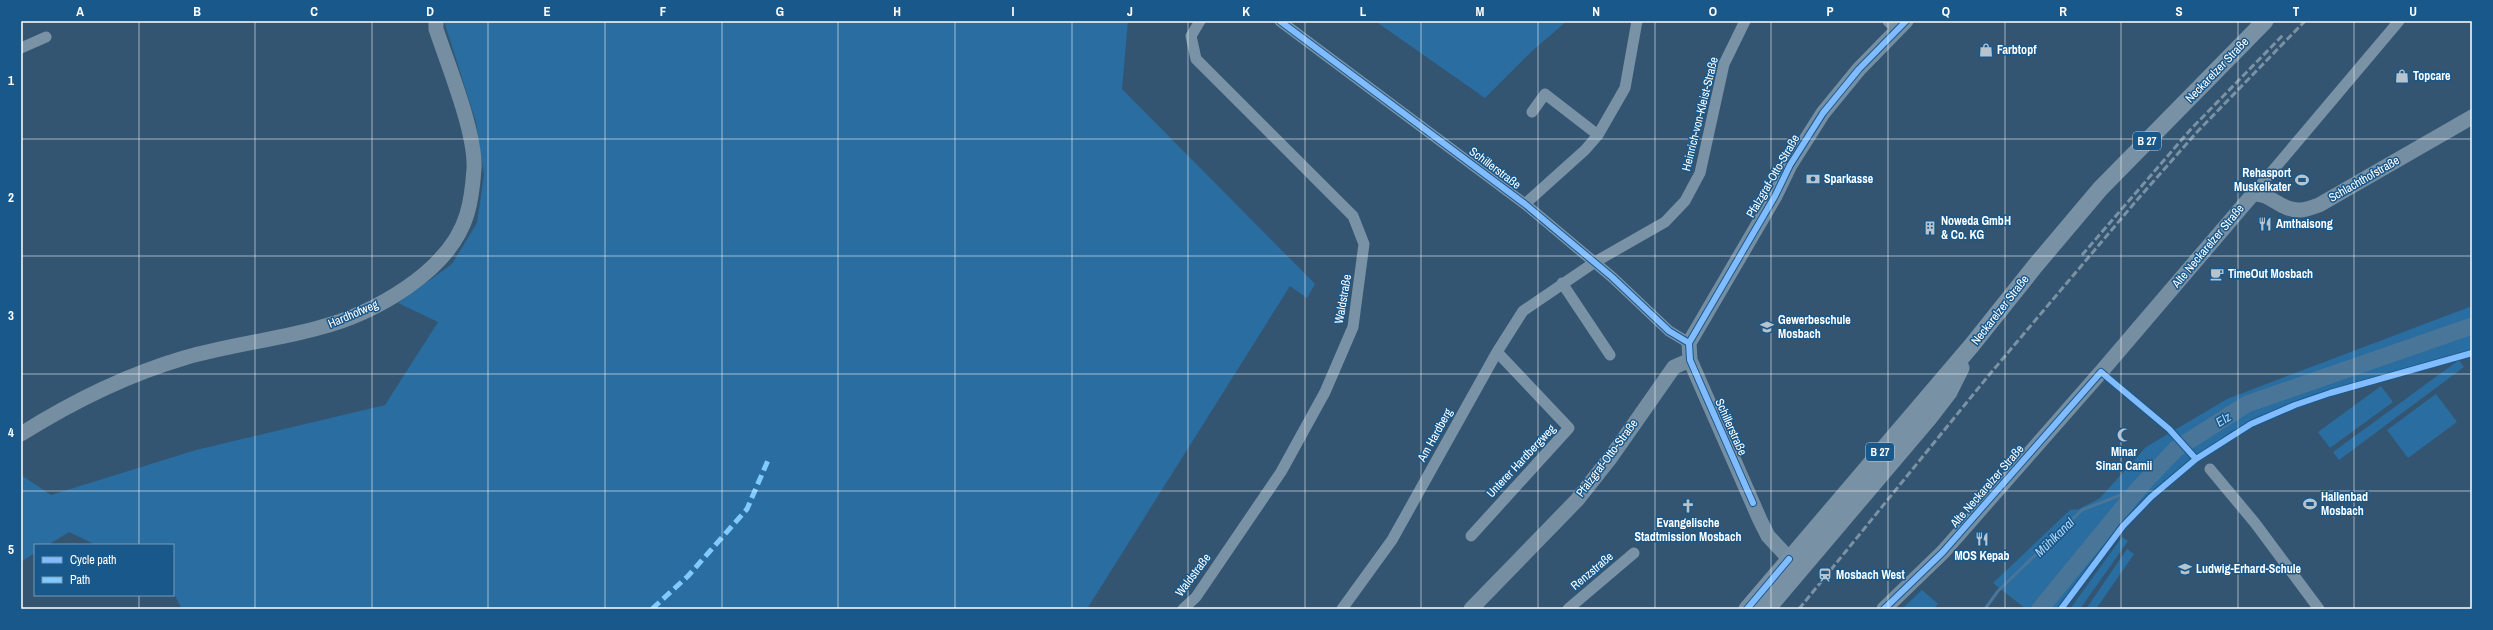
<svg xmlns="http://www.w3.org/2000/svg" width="2493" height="630" font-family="'Archivo Narrow',sans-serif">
	<rect width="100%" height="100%" fill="#335571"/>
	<path fill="#2a6da0" d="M444,21h684l-6,68 193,195 -8,14 -17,-12 -203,323h-905l-9,-17v-47h-77l-27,-13 -21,13h-13v8l-14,9v-87l30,20 145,-45 189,-45 53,-83 -40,-19 54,-39 25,-41 7,-48 -8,-53z
		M1375,21h192l-35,30 -47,47z
		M2472,306v44l-180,54 -60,27 -82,61 -31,33 -60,84h-33l-33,-26 77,-73 9,-1 21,-11 46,-51 81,-48z
		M2459,360l5,7 -125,93 -6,-8z
		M2381,386l12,16 -63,46 -12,-16z
		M2436,394l21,28 -49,36 -21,-28z
		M2122,537l6,4 -48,68h-10z
		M2127,549l7,5 -38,55h-10z
		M1922,590l16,14 -4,5h-32z"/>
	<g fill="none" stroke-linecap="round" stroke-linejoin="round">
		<path stroke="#497599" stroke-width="3" d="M1985,609l13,-18 84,-81 57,-22"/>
		<path stroke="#497599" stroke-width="17" d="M2040,609l99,-121 37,-39 71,-45 225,-78"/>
		<path stroke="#7a92a6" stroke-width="11" d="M1280,21l245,183 87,73 57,54 20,12
			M1888,21l9,9
			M21,48l25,-11
			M1532,112l13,-18 53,41
			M2253,194l146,-173
			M1525,204l60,-54 13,-15 27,-47 12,-67
			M1562,283l48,72
			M2210,469l45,54 64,86
			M1471,536l98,-108 -72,-76
			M1183,609l13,-12 85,-125 44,-80 28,-65 11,-83 -11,-28 -157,-157 -5,-23 9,-15
			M1342,609l50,-69 105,-188 26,-41 72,-49 70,-40 20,-21 15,-28 24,-109 21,-43
			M1568,609l66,-56"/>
		<path stroke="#768ea1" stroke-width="15" d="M21,434c51,-32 105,-59 163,-76 45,-13 90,-18 134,-30 55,-14 132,-56 149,-114 4,-13 6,-31 7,-45 2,-36 -26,-104 -38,-140v-8
			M1797,567l-29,-31 -8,-16 -70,-160 -1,-17 86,-147 15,-31 33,-52 36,-44 47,-48
			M1471,609l106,-109 34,-43 63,-90 16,-7
			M1884,609l59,-57 158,-180 152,-178c18,-1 28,17 47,16 6,0 13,-3 19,-5l153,-88"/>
		<path stroke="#7991a4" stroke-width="17" d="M1747,609l225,-264 63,-79 65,-77 165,-168
			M1767,609l162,-191 20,-26 12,-24"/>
		<path stroke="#7b92a4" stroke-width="3" stroke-dasharray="7 3" stroke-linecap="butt" d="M2082,255l109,-126 93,-95
			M1799,609l190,-234 148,-175 60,-68 108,-111"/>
		<path stroke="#80caff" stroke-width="5" stroke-dasharray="10 5" stroke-linecap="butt" d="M652,609l36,-33 59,-67 22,-51"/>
		<g stroke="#19588b" stroke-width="8">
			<path id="cycleway" d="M1280,21l245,183 87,73 57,54 20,12
				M1753,503l-63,-143 -1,-17 86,-147 15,-31 33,-52 36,-44 47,-48
				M1747,609l42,-50
				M1884,609l59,-57 158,-180 68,57 27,30
				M2061,609l62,-83 28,-29 45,-38 55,-35 44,-19 35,-12 142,-40"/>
		</g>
		<use href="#cycleway" stroke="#80bcff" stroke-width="6"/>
	</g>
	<path fill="none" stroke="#fff" stroke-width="1" stroke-opacity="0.55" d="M139,21v524M255,21v588M372,21v588M488,21v588M605,21v588M722,21v588M838,21v588M955,21v588M1072,21v588M1188,21v588M1305,21v588M1421,21v588M1538,21v588M1655,21v588M1771,21v588M1888,21v588M2005,21v588M2121,21v588M2238,21v588M2354,21v588M21,139h2451M21,256h2451M21,374h2451M21,491h2451M139,595v14"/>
	<defs>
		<g id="shop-bare" transform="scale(1.08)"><path d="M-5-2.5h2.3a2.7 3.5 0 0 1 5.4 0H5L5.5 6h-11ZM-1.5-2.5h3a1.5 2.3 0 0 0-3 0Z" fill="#b8c4cd" stroke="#19588b" stroke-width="2.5" paint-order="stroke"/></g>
		<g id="bank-bare" transform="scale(1.08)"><path d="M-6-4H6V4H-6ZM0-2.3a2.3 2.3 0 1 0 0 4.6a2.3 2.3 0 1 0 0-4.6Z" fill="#b8c4cd" stroke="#19588b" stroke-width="2.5" paint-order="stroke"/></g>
		<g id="stadium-bare" transform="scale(1.08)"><path d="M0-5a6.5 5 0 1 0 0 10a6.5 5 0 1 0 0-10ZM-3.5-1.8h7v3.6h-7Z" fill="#b8c4cd" stroke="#19588b" stroke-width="2.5" paint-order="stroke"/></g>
		<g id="restaurant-bare" transform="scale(1.08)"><path d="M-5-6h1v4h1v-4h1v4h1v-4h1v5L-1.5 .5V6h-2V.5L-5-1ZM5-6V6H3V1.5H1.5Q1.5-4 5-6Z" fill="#b8c4cd" stroke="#19588b" stroke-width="2.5" paint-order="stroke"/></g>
		<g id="building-bare" transform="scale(1.08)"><path d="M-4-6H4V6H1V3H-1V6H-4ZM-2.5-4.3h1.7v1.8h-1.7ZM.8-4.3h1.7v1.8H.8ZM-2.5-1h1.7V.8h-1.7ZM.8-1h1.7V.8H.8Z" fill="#b8c4cd" stroke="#19588b" stroke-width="2.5" paint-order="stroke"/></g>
		<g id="cafe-bare" transform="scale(1.08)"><path d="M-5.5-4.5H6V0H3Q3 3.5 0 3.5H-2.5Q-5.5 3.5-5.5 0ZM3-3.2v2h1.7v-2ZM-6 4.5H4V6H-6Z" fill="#b8c4cd" stroke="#19588b" stroke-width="2.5" paint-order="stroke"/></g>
		<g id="school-bare" transform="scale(1.08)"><path d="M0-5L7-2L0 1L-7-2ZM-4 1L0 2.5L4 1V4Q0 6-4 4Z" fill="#b8c4cd" stroke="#19588b" stroke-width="2.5" paint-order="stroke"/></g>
		<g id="mosque-bare" transform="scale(1.08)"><path d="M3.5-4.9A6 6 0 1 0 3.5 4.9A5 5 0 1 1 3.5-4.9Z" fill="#b8c4cd" stroke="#19588b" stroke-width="2.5" paint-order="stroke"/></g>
		<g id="church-bare" transform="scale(1.08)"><path d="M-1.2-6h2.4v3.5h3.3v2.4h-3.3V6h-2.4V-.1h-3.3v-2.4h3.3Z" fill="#b8c4cd" stroke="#19588b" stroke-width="2.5" paint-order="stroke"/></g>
		<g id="station-bare" transform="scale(1.08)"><path d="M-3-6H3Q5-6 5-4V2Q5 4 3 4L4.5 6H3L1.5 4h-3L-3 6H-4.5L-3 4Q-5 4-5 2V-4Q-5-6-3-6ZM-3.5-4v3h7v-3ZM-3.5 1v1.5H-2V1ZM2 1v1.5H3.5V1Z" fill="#b8c4cd" stroke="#19588b" stroke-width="2.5" paint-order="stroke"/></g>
	</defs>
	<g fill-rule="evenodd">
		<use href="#shop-bare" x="1986" y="50"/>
		<use href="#shop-bare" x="2402" y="76"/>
		<use href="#bank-bare" x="1813" y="179"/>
		<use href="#stadium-bare" x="2302" y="180"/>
		<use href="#restaurant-bare" x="2265" y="224"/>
		<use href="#building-bare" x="1930" y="228"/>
		<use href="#cafe-bare" x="2217" y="274"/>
		<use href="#school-bare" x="1767" y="327"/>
		<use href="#mosque-bare" x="2124" y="435"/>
		<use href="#stadium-bare" x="2310" y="504"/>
		<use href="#church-bare" x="1688" y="506"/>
		<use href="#restaurant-bare" x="1982" y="539"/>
		<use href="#school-bare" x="2185" y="569"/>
		<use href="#station-bare" x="1825" y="575"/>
	</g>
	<g text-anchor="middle" stroke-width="3" stroke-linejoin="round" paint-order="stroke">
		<g fill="#19588b" stroke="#bacddc" stroke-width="1">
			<rect x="2133" y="132" width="28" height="18" rx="3"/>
			<rect x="1866" y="443" width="28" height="18" rx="3"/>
		</g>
		<g font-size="11" font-weight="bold" fill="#fff">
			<text x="2147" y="145">B 27</text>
			<text x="1880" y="456">B 27</text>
		</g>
		<g font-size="12" font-weight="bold" fill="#fff" stroke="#19588b" text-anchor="start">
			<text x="1997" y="54">Farbtopf</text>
			<text x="2413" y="80">Topcare</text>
			<text x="2291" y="177" text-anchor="end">Rehasport<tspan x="2291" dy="14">Muskelkater</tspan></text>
			<text x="1824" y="183">Sparkasse</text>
			<text x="1941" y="225">Noweda GmbH<tspan x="1941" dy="14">&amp; Co. KG</tspan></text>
			<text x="2276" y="228">Amthaisong</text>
			<text x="2228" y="278">TimeOut Mosbach</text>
			<text x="1778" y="324">Gewerbeschule<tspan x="1778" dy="14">Mosbach</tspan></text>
			<text x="2124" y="456" text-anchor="middle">Minar<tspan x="2124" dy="14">Sinan Camii</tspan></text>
			<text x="2321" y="501">Hallenbad<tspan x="2321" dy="14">Mosbach</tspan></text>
			<text x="1688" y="527" text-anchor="middle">Evangelische<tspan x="1688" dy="14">Stadtmission Mosbach</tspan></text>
			<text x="1982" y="560" text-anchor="middle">MOS Kepab</text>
			<text x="2196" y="573">Ludwig-Erhard-Schule</text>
			<text x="1836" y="579">Mosbach West</text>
		</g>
		<g font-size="12" fill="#fff" stroke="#19588b">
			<text transform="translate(2217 70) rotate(-46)" y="4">Neckarelzer Straße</text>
			<text transform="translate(1700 114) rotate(-76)" y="4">Heinrich-von-Kleist-Straße</text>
			<text transform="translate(1495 168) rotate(37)" y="4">Schillerstraße</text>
			<text transform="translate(1773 176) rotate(-60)" y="4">Pfalzgraf-Otto-Straße</text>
			<text transform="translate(2364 179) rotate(-30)" y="4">Schlachthofstraße</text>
			<text transform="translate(2208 246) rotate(-50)" y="4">Alte Neckarelzer Straße</text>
			<text transform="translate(1343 299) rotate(-80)" y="4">Waldstraße</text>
			<text transform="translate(2000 310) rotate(-52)" y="4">Neckarelzer Straße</text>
			<text transform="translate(353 314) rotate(-23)" y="4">Hardhofweg</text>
			<text transform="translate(1731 427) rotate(66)" y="4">Schillerstraße</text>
			<text transform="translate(1435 435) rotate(-61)" y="4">Am Hardberg</text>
			<text transform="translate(1607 458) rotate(-53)" y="4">Pfalzgraf-Otto-Straße</text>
			<text transform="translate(1521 461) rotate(-47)" y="4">Unterer Hardbergweg</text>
			<text transform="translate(1987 486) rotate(-49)" y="4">Alte Neckarelzer Straße</text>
			<text transform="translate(1592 571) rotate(-40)" y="4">Renzstraße</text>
			<text transform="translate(1193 575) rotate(-53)" y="4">Waldstraße</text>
		</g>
		<g font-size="13" font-style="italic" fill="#b0d7f5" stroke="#19588b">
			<text transform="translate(2223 419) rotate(-32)" y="5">Elz</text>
			<text transform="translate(2054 537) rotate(-44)" y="5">Mühlkanal</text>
		</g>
	</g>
	<rect width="2493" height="630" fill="none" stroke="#19588b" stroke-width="44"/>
	<rect x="34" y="544" width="140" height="52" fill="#19588b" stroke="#759bb9"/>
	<rect x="42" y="557" width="20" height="6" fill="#80bcff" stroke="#759bb9"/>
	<text x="70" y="564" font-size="12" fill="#ffffff">Cycle path</text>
	<rect x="42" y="577" width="20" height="6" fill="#80caff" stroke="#759bb9"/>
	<text x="70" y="584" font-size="12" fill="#ffffff">Path</text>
	<rect x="22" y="22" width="2449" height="586" fill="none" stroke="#fff" stroke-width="1.5"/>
	<g font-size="13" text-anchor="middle" font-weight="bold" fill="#fff">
		<text x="80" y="16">A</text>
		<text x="197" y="16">B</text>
		<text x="314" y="16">C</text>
		<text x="430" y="16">D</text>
		<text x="547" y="16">E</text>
		<text x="663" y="16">F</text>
		<text x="780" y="16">G</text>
		<text x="897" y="16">H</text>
		<text x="1013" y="16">I</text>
		<text x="1130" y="16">J</text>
		<text x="1246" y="16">K</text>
		<text x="1363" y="16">L</text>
		<text x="1480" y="16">M</text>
		<text x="1596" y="16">N</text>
		<text x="1713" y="16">O</text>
		<text x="1830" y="16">P</text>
		<text x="1946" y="16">Q</text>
		<text x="2063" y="16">R</text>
		<text x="2179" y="16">S</text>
		<text x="2296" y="16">T</text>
		<text x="2413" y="16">U</text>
		<text x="11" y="85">1</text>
		<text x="11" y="202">2</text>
		<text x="11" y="320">3</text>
		<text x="11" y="437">4</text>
		<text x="11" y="554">5</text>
	</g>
</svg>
